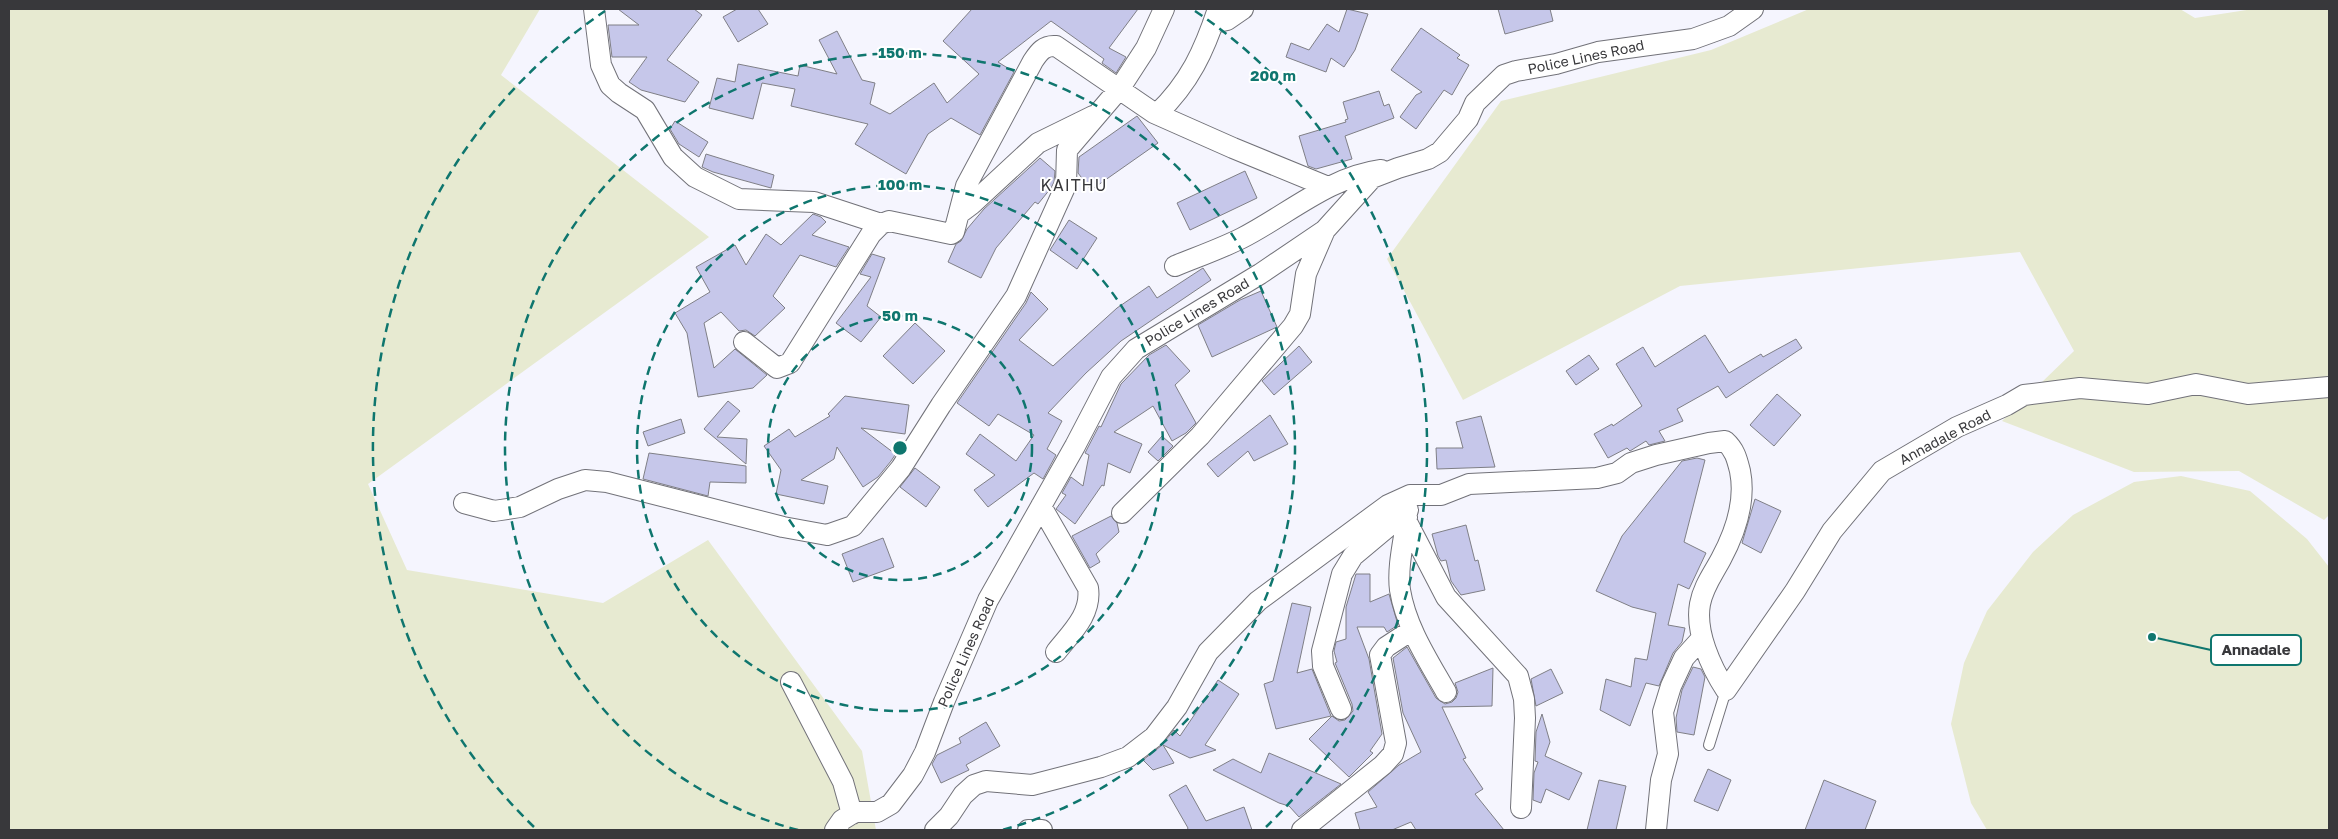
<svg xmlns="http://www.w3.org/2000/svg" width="2338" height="839" font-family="'Golos Text',sans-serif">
	<rect width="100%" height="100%" fill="#f5f5fe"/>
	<path fill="#e7ead1" d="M9,9h531l-39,66 208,162 -341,247 39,86 196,33 105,-63 154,211 14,79h-867z
		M1809,9h371l15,9 58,-9h76v506l-5,5 -85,-49 -105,1 -132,-51 72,-70 -54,-99 -340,34 -217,114 -76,-141 114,-158 210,-51z
		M2181,476l69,15 57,48 22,28v263h-342l-16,-27 -20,-79 13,-61 23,-52 46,-59 40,-37 61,-33z"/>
	<path fill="#c6c7ea" stroke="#7f7f86" d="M618,9h76l8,6 -35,45 32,22 -14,20 -44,-12 -12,-8 18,-25h-35l-4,-32h31z
		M737,9h21l10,15 -30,18 -15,-25z
		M972,9h166l-29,39 17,9 -10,16 -14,-10 2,-4 -53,-38 -53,41 16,10 -34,63 -29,-17 -23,16 -22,40 -51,-30 13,-20 -77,-18 4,-17 -33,-6 -9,36 -44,-11 8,-30 18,4 3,-18 60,12 2,-11 37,9 -18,-34 18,-9 25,49 13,3 -5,21 20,10 44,-31 13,20 32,-29 -36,-33z
		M1347,9l21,5 -13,36 -11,17 -13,-9 -5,14 -40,-15 5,-14 18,7 18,-26 12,8z
		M1498,9h52l3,12 -48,13z
		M1421,28l39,27 -3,3 12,7 -17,30 -8,-5 -28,39 -16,-12 16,-22 6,-3 -31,-22z
		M1379,91l5,15 5,-2 5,14 -49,18 7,23 -36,10 -8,-3 -9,-30 47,-14 -1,-2 3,-1 -5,-17z
		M1137,116l21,27 -67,47 -13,-17 1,-16z
		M675,121l33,21 -9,15 -20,-13 -9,-15z
		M706,154l68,21 -3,13 -58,-16 -11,-5z
		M1040,158l15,13 -1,11 -3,6 -13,16 -3,-2 -39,46 -15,30 -33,-16 8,-18 5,-3 6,-12 17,-20z
		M1245,171l12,27 -67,32 -13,-27z
		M813,214l8,3 5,5 -14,13 37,12 -13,20 -36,-12 -27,41 12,12 -30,28 -9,-6 -7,1 -18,-19 -17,11 10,45 21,-19 32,26 -14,13 -55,9 -11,-64 -12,-20 35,-21 -14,-25 39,-22 11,20 20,-31 15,11z
		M1069,220l28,18 -20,31 -27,-19z
		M872,254l13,4 -18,48 14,11 -20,25 -25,-19 35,-46 -11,-3z
		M1203,268l8,12 -90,61 -35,32 -38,40 14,8 -15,28 9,6 -13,24 -9,-6 -46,34 -14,-17 21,-15 -29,-21 14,-20 36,27 18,-26 -36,-21 -9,12 -32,-23 69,-100 5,-11 17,17 -29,31 34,26 64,-58 32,-22 8,12z
		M1261,291l16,36 -65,30 -14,-32 42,-25z
		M915,323l30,28 -32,33 -30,-28z
		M1705,335l24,38 32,-19 2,3 33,-18 6,9 -76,50 -8,-12 -41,23 6,12 -24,10 6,10 -16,4 -3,-4 -16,10 -3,-3 -19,10 -14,-24 18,-10 1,2 29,-20 -26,-42 27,-17 12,20z
		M1166,345l24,26 -15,14 21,38 -10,10 -14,8 -19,-35 -39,26 28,12 -12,29 -22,-10 -4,23 -2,-1 -27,39 -19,-15 10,-14 -4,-2 9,-16 12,9 6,-31 -4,-2 14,-27 2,1 20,-43 28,-29z
		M1299,346l13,16 -38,33 -12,-14z
		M1589,355l10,14 -23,16 -10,-14z
		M1777,394l24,21 -27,31 -24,-21z
		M845,396l64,9 -4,29 -44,-6 33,25 1,2 -4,6 -13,16 -15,10 -26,-40 -3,12 -33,21 27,6 -4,18 -48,-10 5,-24 -17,-24 25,-17 6,8 35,-21 -2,-2z
		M728,401l12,10 -23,26 30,2 -1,25 -42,-35z
		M1270,415l18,29 -34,17 -6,-10 -30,26 -11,-13z
		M1481,416l14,51 -58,2 -1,-21h27l-7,-26z
		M681,419l4,14 -37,13 -5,-14z
		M1162,436l11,10 -15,15 -10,-9z
		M649,453l97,13v17l-36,-1 -2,14 -65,-17z
		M1697,458l8,2 -21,82 22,11 -17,36 -11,-5 -10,41 17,3 -3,14 -9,11 -14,33 -13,-3 -16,43 -30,-16 6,-31 25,8 4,-29 12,2 9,-47 -24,-6 -36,-16 26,-55 60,-75z
		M915,468l25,19 -14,20 -26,-20z
		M1755,499l26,12 -20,42 -19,-10z
		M1111,516l6,7 2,9 -23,22 4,8 -10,6 -18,-32z
		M1466,525l9,36 3,-1 7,30 -24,5 -10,-14 -5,-21 -5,1 -3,-5 -6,-22z
		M883,538l11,29 -41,15 -11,-28z
		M1356,574h14v28l19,-8 9,31 -11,7 -3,-5h-27l12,32 13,75 -12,17 3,2 -24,24 -40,-38 23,-23 7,5 6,-1 8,-9 -1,-7 -17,-41 2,-1 -3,-11 2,-9 10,-3v-32z
		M1292,603l19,4 -14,66 15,-4 19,47 -55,13 -12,-45 9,-3z
		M1407,647l29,51 9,6 7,-2 4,-4 2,-6 -3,-9 38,-15 -1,38 -50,1 24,51 -3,1 20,30 -8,5 29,36h-88l-5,-8 -19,8h-32l-5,-17 22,-6 -9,-15 31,-27 22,-13 -18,-39 -10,-55z
		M1693,667l8,2 4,8 -11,58 -17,-3 -1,-14 6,-28z
		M1551,669l12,24 -27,13 -5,-27z
		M1218,680l21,14 -34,51 11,5 -26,8 -27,-13 11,18 -21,7 -10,-10 18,-14 13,-16 6,6z
		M1542,714l8,28 -5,14 37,17 -13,27 -23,-11 -5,14 -8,-3 1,-27 4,-11 -3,-1 1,-29z
		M986,722l14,24 -34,19 3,5 -28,13 -9,-19 5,-9 24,-12 -2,-5z
		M1269,753l26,11 46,20 -42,33 -10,-11 -10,-3 -66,-33 20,-11 28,14z
		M1708,769l23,11 -13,31 -24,-10z
		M1599,780l27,6 -10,44h-29z
		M1824,780l52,21 -11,29h-60z
		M1186,785l20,36 38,-14 8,23h-65l1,-2 -19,-33z"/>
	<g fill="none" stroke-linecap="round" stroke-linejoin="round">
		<g stroke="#727279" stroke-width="12">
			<path id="service" d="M1709,745l17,-55"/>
		</g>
		<g stroke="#727279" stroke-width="22">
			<path id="minor" d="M594,9l7,56 9,20 9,8 26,17 28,47 22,20 44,22 75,3 67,22
				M1213,23l14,-3 16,-11
				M1157,114c33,-32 47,-63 61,-105
				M960,213l12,-9 66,-61 55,-27
				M1175,266c22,-9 45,-17 67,-28 45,-23 87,-61 139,-68
				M744,342l33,26 13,-5 81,-129 10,-10 8,-3 62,13 3,-2 12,-46 67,-125c6,-9 11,-16 23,-15l98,67 79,35 95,39
				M464,503l30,8 26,-4 38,-18 27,-9 22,2 176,45 44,8 26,-9 48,-58 40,-63 75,-109 50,-111 1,-35 53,-62 26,-40 18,-39
				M1041,506l47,82c4,26 -17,45 -32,64
				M1122,513l78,-77 93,-110 7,-12 6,-40 19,-44
				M1407,517c-3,23 -10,50 -7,73 6,37 28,70 46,102
				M1406,520l40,77 72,79 6,23 1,19 -4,90
				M791,682l52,100 9,32
				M1341,709l-18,-43 -1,-15 20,-77 11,-18 55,-46
				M835,830l7,-10 13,-8h22l14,-8 22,-29 12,-23 19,-50 44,-102 87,-154 36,-69 25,-28 124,-75 65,-44 47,-52 26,-10 30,-9 12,-7 28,-33 7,-16 29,-28 12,-4 40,-7 42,-12 95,-13 36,-13 24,-17
				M935,830l14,-14 14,-21 11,-10 12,-4 46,4 69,-18 27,-10 26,-20 23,-30 31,-55 50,-51 130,-96 22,-10h31l28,-11 128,-6 20,-5 14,-10 25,-8 53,-12 16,-2c10,9 12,18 15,30 6,30 -5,62 -19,88 -8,15 -18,28 -21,45 -5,28 11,63 26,86l69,-99 37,-60 50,-60 75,-44 50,-22 17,-10 56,-7 68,6 48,-10 52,10 81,-7
				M1028,830h14
				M1302,830l81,-65 10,-11 3,-11 -16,-88 6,-8 26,-17
				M1656,830l5,-50 7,-26 -5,-42 8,-26 13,-28 18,-20"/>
		</g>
		<use href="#service" stroke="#fff" stroke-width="10"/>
		<use href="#minor" stroke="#fff" stroke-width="20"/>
	</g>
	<g fill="none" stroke="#0f766e" stroke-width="2.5" stroke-dasharray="9 6">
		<circle cx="900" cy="448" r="132"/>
		<circle cx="900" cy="448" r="263"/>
		<path d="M798 830A395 395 0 1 1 1002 830"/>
		<path d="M534 827A527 527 0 0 1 605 11M1195 11A527 527 0 0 1 1266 827"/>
	</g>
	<g text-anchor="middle" stroke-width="4" stroke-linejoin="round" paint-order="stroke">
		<g font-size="14" fill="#38383b" stroke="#fff">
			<text transform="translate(1586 57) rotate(-12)" y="5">Police Lines Road</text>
			<text transform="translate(1197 312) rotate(-31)" y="5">Police Lines Road</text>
			<text transform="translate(1945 437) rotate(-28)" y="5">Annadale Road</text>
			<text transform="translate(966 652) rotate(-66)" y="5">Police Lines Road</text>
		</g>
		<g font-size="16" letter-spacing="1" fill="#38383b" stroke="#fff">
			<text x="1074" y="191">KAITHU</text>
		</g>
	</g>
	<circle cx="900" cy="448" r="8" fill="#0f766e" stroke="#fff" stroke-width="2.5"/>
	<g font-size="15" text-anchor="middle" font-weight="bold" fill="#0f766e" stroke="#fff" stroke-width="4" stroke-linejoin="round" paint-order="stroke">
		<text x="900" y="58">150 m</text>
		<text x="1273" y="81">200 m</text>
		<text x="900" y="190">100 m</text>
		<text x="900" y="321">50 m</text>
	</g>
	<path fill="none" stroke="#0f766e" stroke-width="2" d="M2152 637L2211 650"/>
	<circle fill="#0f766e" stroke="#fff" stroke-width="2" cx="2152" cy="637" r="5"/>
	<rect fill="#fff" stroke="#0f766e" stroke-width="2" x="2211" y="635" width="90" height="30" rx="5"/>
	<g font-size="15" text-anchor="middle" font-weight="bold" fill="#38383b">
		<text x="2256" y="655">Annadale</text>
	</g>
	<rect width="2338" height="839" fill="none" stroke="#38383b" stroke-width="20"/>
</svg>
